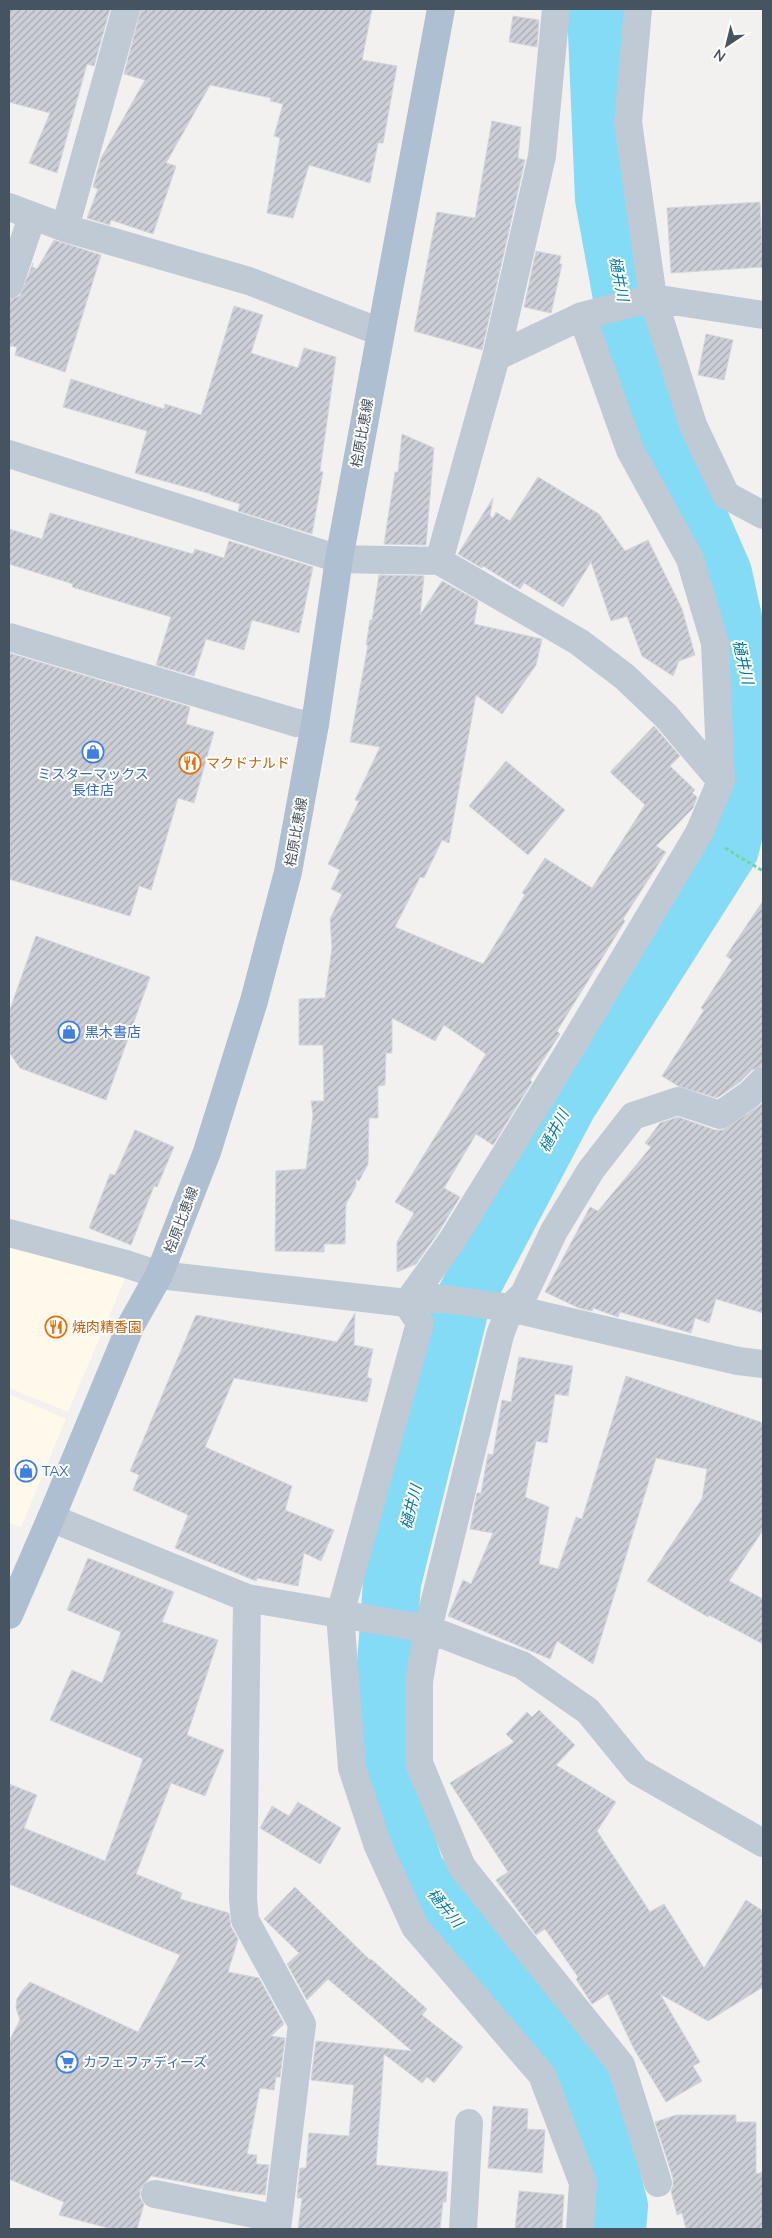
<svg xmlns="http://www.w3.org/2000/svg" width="772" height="2238" font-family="'Nunito Sans','Noto Sans JP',sans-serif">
	<defs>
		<pattern id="building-hatch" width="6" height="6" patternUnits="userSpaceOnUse" patternTransform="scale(1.25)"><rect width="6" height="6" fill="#cccfd6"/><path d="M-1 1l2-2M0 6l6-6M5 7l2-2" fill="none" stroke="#a7abb1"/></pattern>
	</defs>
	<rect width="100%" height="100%" fill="#f3f0f0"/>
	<path fill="#fef9ea" d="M9,1234l121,33 -62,145 -59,-24z
		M9,1394l57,25 -45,108 -12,-4z"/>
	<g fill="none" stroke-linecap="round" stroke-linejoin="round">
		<path stroke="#84dbf5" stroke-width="58" d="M596,9l8,190 32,175 87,199 35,159 -28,117 -162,255 -108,204 -68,275 -13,176 37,113 171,207 32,127 -2,23"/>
	</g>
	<path fill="url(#building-hatch)" stroke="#d4d6dd" d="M9,9h101l-16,57 -7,-2 -30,109 -28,-10 21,-50 -41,-11z
		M141,9h231l-10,51 35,6 -14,77h-5l-8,40 -61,-18 -16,53 -26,-5 13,-75 -6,-2 9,-32 -13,-3 1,-3 -61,-13 -44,78 10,3 -23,68 -42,-14 -1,5 -23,-7 11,-29 -5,-2 8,-29 44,-78 -21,-6z
		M513,16l26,4 -2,27 -28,-5z
		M492,121l29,6 -3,31 7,2 -43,190 -68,-19 23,-119 38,6z
		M760,202l3,65 -92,6 -4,-65z
		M54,240l47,15 -36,117 -50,-17 2,-8 -8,-1v-46l11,-4 13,-33 -1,4 5,2z
		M536,251l25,5 -2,8h3l-11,49 -27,-6z
		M234,306l29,9 -12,38 47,15 6,-20 32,9 -16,114 3,1 -11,62 -74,-23 2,-7 -29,-9v-1l-76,-21 12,-42 -84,-24 8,-28 93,30 1,-5 36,11z
		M706,334l27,6 -9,40 -26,-5z
		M402,434l32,14 -8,97 -42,-1 11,-72h3z
		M538,477l61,37 26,37 23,-11 34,69 13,46 -16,6 -6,15 -31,-20 -15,-40 -16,5 -20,-59 -28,45 -39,-24 -4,6 -37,-23 -1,2 -24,-14 35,-56 -3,18 3,2 3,-6 14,9z
		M50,513l143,41 2,-5 29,9 5,-17 84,26 -14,66 -47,-13 -8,30 -38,-11 -12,37 -38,-11 15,-48 -99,-30 1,-3 -64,-20v-35l33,10z
		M379,575l45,1 -4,39 22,-34 36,20 -4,23 68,15 -6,26 -34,49 -26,-19 -27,148 -7,-3 -18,38 -4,-1 -25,50 88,37 42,-69 -3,-2 23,-35 47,30 53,-83 -35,-33 44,-46 26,30 -10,10 25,24 -3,3 5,4 -4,11 -37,38 10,6 -43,67 2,2 -68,110 3,3 -30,46 2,2 -39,63 -17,-11 -32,54 16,9 -22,36 -22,31 -19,8v-30l17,-29 -19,-11 91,-148 -42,-29 -9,16 -43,-23v35h-6l-1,32 -7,1v32h-9l-1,46 -9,17 -3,-2v7l-10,18 -1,40h-21v8l-49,-1 1,-80 30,-2 7,-54 -2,-14h13l-1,-56h-24v-46l26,-1 7,-50 -2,-29 12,-25 -11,-5 9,-19 -12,-6 31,-63 -4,-1 25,-53 -30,-5 18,-97h-2l4,-25h2z
		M9,653l181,54 -4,17 28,8 -20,71 -16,-5 -27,92 -12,-4 -9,30 -121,-37z
		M506,761l59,49 -37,45 -59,-49z
		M763,901v165l-11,4 -12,12 -23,16 -39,-12 -16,-10 42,-66 -3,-2 31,-48 -6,-4z
		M36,936l114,41 -44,123 -86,-32 -11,-16v-40z
		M763,1103v210l-47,-14 -7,24 -14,-5 -4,15 -71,-21 -2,5 -25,-9 -1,3 -13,-3 -34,-16 45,-85 8,4 53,-64 -6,-4 15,-20 18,-6 37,13h8z
		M135,1130l39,17 -17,40 -3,-1 -23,59 -42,-17 21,-54 5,1z
		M355,1313l-1,32 19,4 -6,28 5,2 -5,23 -133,-24 -29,69 87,39 -7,24 49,20 -13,31 -17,-8 -6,33 -41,-8 -1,3 -81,-33 13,-33 -55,-25 6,-15 -9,-4 66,-156 141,27z
		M519,1357l54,9 -5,30 -13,-2 -8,49 -11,-2 -11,56 24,10 -10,57 19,5 18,-52 6,2 44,-143 137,47v107l-34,51 34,18v45l-54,-29 -1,2 -61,-36 55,-82 5,-30 -51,-11 -63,206 -36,-23 -7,18 -102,-43 15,-36 8,4 22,-51 -23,-4 7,-36h4l7,-39 5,1 9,-55 9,2z
		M88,1558l86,34 -12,30 56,18 -31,95 37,15 -19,46 -34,-13 -35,91 46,19 -2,6 49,14 2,14 7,12 -10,33 31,6 25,46 -13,12 14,2 -5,39h-4l-2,13 -14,-2 -13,66 10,1 -1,9 13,1 -4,30 -32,-4 -82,-15 -11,14v8l4,6 -7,25h-25l-53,-14 5,-13 -55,-23v-138l11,-21 -4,-12 1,-9 5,-8 8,-9 108,50 42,-77 -171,-71v-100l28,11 -13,33 81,33 38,-102 -93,-39 22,-50 30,13 19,-51 -54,-22z
		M539,1710l36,35 -19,20 60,37 -19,29 53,81 14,-8 40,64 42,-68 17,11v76l-55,34 -48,-27 40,68 -7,4 9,15 -36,21 -32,-53 -26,-55 -16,10 -16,-25 2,-2 -33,-48 -9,6 -40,-55 12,-8 -58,-89 64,-41 -8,-8 21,-22 5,5z
		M298,1802l43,26 -21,36 -60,-36 12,-22 17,10z
		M295,1887l75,73 1,-1 56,50 -5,6 41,32 -29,36 -7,-6 -5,6 -38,-29 -8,111 72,7 -2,30h-3l-3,27h-142l4,-31h-5l3,-30h6l3,-35 40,3 5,-51 -43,-5 5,-39 96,10 -84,-72 -21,21 -20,-36 12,-11 -35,-34z
		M493,2106l35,3 -1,20 18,1 -3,43 -54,-5z
		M676,2115h60v7h20v52l7,-2v57h-77l-4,-16 -5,2 -6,-24 2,-5v-8l-18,-56z
		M519,2191l45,4 -2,34h-47z"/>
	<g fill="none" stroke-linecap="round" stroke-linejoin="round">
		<path stroke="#70d6a6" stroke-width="3" stroke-dasharray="4 2.5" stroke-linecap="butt" d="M725,848l38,23"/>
		<path stroke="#c0cad4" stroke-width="28" d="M638,9l-10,113 25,176 40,127 33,70 37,20
			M9,207l56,21 184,53 131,51
			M65,228l61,-219
			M9,285l23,-68
			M582,316l48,134 60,109 25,84 6,138
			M496,357l86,-41 71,-18 110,17
			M9,454l330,105 100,2 140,81 46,35 41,39 55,65 -22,52 -134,225 -114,184 -44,61 13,20 -80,291 12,154 26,78 37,81 127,148 41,108 -3,46
			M439,561l57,-204 46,-201 14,-147
			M9,637l288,86 18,1
			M9,1233l117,31 33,11 248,28 30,-5 73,10 228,53 25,3
			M51,1518l196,80 181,31 94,36 66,46 49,60 126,72
			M247,1598l-4,301 2,21 57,104 -25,205
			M658,2183l-37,-118 -159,-198 -43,-104v-82l9,-52 72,-294 10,-27 14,-14 30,-63 37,-61 42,-54 45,-15 42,14 30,-21 13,-13
			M155,2194l123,25
			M463,2229l6,-106"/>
		<path stroke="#aebfd2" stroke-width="28" d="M9,1615l42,-97 80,-193 28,-50 48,-123 47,-151 34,-129 27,-148 24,-165 102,-550"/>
	</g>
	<defs>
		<g id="shop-ring" transform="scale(1.125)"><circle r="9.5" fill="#fff" stroke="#3f7fe0" stroke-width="1.5"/><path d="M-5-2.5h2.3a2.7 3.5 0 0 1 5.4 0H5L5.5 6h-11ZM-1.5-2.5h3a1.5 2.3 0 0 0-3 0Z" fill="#3f7fe0"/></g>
		<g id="restaurant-ring" transform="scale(1.125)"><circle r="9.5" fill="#fff" stroke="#e8710a" stroke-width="1.5"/><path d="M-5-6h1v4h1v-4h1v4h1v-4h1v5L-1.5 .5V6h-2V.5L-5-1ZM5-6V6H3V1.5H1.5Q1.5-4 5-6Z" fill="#e8710a"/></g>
		<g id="supermarket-ring" transform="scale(1.125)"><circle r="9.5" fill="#fff" stroke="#3f7fe0" stroke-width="1.5"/><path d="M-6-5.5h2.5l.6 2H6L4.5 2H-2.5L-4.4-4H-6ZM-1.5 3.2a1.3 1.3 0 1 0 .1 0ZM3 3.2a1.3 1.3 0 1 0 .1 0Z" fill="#3f7fe0"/></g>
	</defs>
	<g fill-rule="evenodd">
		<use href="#shop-ring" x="93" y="752"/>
		<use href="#restaurant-ring" x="190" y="763"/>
		<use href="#shop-ring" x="69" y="1032"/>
		<use href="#restaurant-ring" x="56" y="1327"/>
		<use href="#shop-ring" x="26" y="1471"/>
		<use href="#supermarket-ring" x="67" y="2062"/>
	</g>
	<g text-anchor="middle" stroke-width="4" stroke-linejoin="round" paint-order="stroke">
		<g font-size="14" fill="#465360" stroke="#fff">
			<text transform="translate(362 433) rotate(-80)" y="5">桧原比恵線</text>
			<text transform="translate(296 832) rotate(-80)" y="5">桧原比恵線</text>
			<text transform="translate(181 1220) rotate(-69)" y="5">桧原比恵線</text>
		</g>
		<g font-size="14" fill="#c56008" stroke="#fff" text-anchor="start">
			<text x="206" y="768">マクドナルド</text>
			<text x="72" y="1332">焼肉精香園</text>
		</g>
		<g font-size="14" fill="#366cbe" stroke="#fff" text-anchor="start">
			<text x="93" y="779" text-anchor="middle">ミスターマックス<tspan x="93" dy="16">長住店</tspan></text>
			<text x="85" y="1037">黒木書店</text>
			<text x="42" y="1476">TAX</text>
			<text x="83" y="2067">カフェファディーズ</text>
		</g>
		<g font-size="15" font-style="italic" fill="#037ba1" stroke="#fff">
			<text transform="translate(619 279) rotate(79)" y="5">樋井川</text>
			<text transform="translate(743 662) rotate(77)" y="5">樋井川</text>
			<text transform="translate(554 1131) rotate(-62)" y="5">樋井川</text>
			<text transform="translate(411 1507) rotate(-76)" y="5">樋井川</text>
			<text transform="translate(445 1908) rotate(50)" y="5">樋井川</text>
		</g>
	</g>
	<rect width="772" height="2238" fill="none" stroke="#465360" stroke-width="20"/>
	<g transform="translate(727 45) rotate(215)" stroke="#ffffff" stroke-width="4" paint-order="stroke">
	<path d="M0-4L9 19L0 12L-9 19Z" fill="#465360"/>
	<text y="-8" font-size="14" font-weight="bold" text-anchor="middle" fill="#465360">N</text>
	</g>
</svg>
